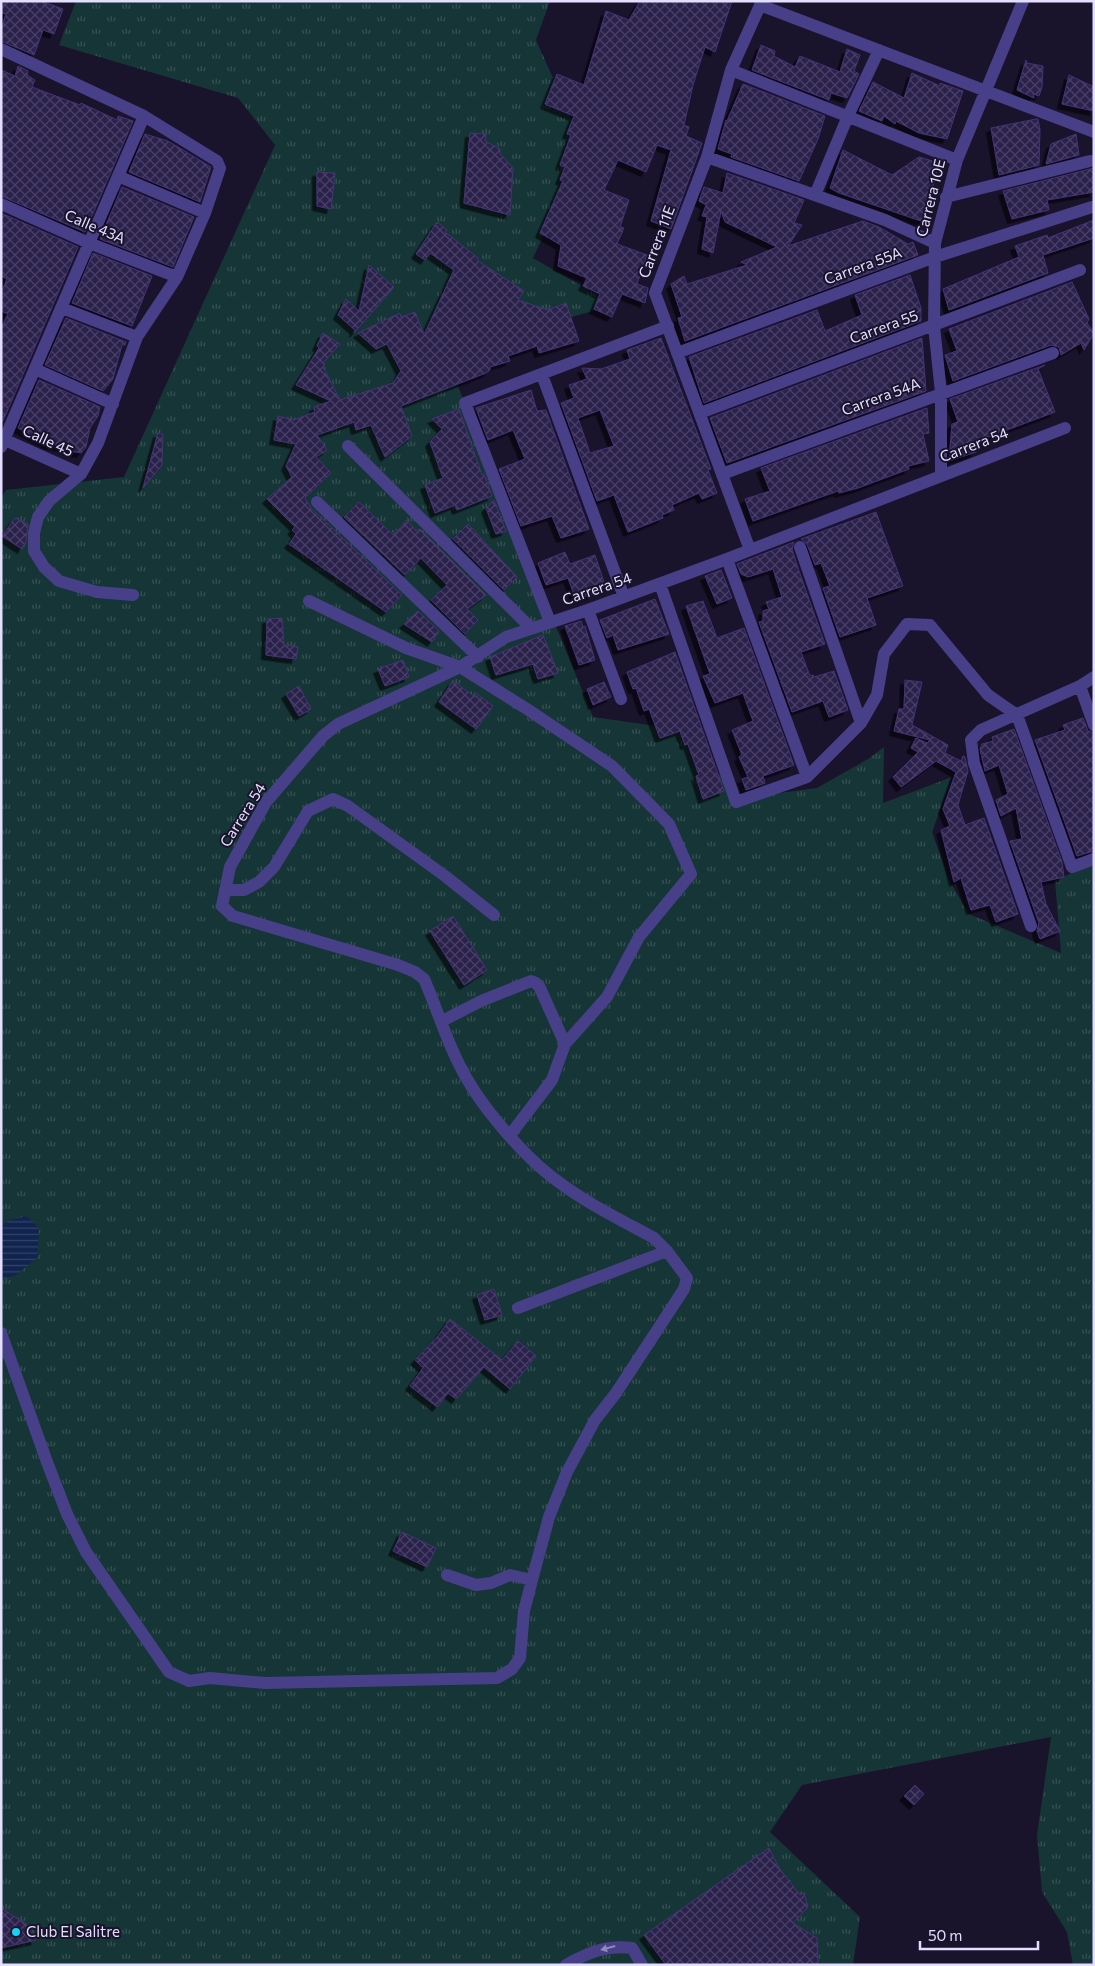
<svg xmlns="http://www.w3.org/2000/svg" width="1095" height="1966" font-family="Commissioner,sans-serif">
	<defs>
		<pattern id="grass-tufts" width="24" height="20" patternUnits="userSpaceOnUse" patternTransform="scale(1.25)"><rect width="24" height="20" fill="#163536"/><path d="M3 7l-1-3M5 7V3M7 7l1-3M15 17l-1-3M17 17v-4M19 17l1-3" fill="none" stroke="#385254"/></pattern>
		<pattern id="water-rules" width="6" height="5" patternUnits="userSpaceOnUse" patternTransform="scale(1.25)"><rect width="6" height="5" fill="#10244e"/><path d="M0 2.5h6" fill="none" stroke="#334369"/></pattern>
		<pattern id="building-cross-hatch" width="8" height="8" patternUnits="userSpaceOnUse" patternTransform="scale(1.25)"><rect width="8" height="8" fill="#2b204c"/><path d="M0 0l8 8M0 8l8-8" fill="none" stroke="#4a4067"/></pattern>
		<filter id="shadow"><feDropShadow dx="-4.5" dy="4.5" stdDeviation="0" flood-color="#0009"/></filter>
	</defs>
	<rect width="100%" height="100%" fill="#19132c"/>
	<path fill="url(#grass-tufts)" d="M76,1h474l-14,39 48,107 -51,111 66,38 19,8 -72,20 -91,55 138,338 84,12 64,69 76,-10 51,-29 16,-12 -1,56 69,-26 -20,55 17,48 20,34 92,39 -6,-72 39,-19v1103h-21l-6,-33 -25,-40 -5,-57 14,-98 -249,48 -32,47 90,85 -7,48h-852v-1467l5,-8 118,-13 151,-332 -37,-47 -179,-53z"/>
	<path fill="url(#water-rules)" d="M27,1216l12,12 -2,30 -21,17 -15,5v-54l9,-6z"/>
	<path fill="url(#building-cross-hatch)" stroke="#437" fill-rule="evenodd" filter="url(#shadow)" d="M4,1h37l22,8 -9,25 -11,-4 -9,25 -33,-14v-11l5,-16 -5,-1z
		M640,1h92l-17,51 -10,-5 -12,38 -9,40 5,2 -3,9 16,7 -31,86 -20,-8 20,-71 -14,-5 -11,27 -28,-12 -14,30 25,10 -9,27 4,1 -7,16 30,11 -10,29 11,4 -3,15 -23,-9 -10,23 -18,-8 6,-15 -17,-8 4,-8 -29,-12 3,-21 -21,-12 23,-52 -3,-1 5,-13 -5,-2 11,-30 -4,-1 7,-18 -29,-12 12,-30 27,11 22,-74 23,9z
		M761,45l14,6 -1,5 21,11 5,-11 40,16 7,-23 13,6 -6,16 5,3 -12,24 -16,-5 -2,7 -77,-30z
		M1026,60l1,3 16,3 -1,21 -3,9 -6,-2 1,4 -17,-8z
		M18,66l10,5 -1,4 8,5 -3,7 48,18 1,-2 36,17 1,-4 15,5 -48,111 -84,-36v-126l14,6z
		M912,73l28,13v-3l23,8 -16,48 -28,-6 -23,-12 -1,3 -11,-8 -2,5 -23,-10 14,-29 31,16z
		M1069,75l25,12v24l-32,-7z
		M743,84l82,32 -7,23 -19,42 -68,-24 1,-3 -14,-5 8,-29 1,1z
		M1036,119h2l2,11 -1,35 -40,10 -8,-47z
		M470,133l16,1 -1,7 15,8v5l13,14 -3,47 -46,-12z
		M145,134l23,7 43,26 -11,35 -71,-30z
		M1076,134l3,21 -33,9 5,-20z
		M843,150l49,25 27,-18 20,6 -15,59 -85,-29 -9,-5z
		M1094,168v24l-47,8 2,10 -37,9 -9,-28z
		M317,172l18,1 -4,36 -14,-3z
		M727,173l77,27 -10,23 8,2 -14,21 75,-25 16,6 29,17 5,-2 5,13 -233,86 -7,-23 4,-1 -11,-33 13,-8 3,8 60,-19 -6,-3 36,-15 -52,-25 -4,-11 -8,42 -11,-4 5,-32 -5,-1 4,-11 -7,-4 5,-14 19,6z
		M122,187l72,30 -21,50 -73,-28z
		M1,213l77,34 -75,174 -2,-1v-92l7,-14 -7,-3v-18l6,-14 -6,-3z
		M1094,220v18l-51,17 5,18 -99,37 -6,-21 76,-32 -4,-11 32,-11 1,3z
		M437,222l10,8 -2,2 33,26v3l46,30 -6,9 30,10 18,-7 13,38 -40,12 -2,-7 -29,10 2,5 -20,6v3l-4,3 -85,33 11,30 -27,21 -14,-32 -15,5 -2,-8 -37,13 10,15 -11,7 15,16 -26,25 6,10 91,87 -16,17 -97,-68 7,-10 -4,-4 3,-3 -28,-28 25,-22 -6,-11 10,-22 -22,-4 4,-24 16,4 21,-8 -1,-5 17,-6 -35,-16 23,-37 -2,-2 6,-13 17,11 -17,19 2,1 -2,3 17,33 53,-17 8,-12 -14,-27 -11,5 -18,-16 42,-20 1,4 14,-5 9,23 30,-65 -24,-17 -5,7 -9,-6z
		M93,253l59,23 -20,50 -60,-23z
		M369,265l25,22 -40,46 1,-3 -17,-15 8,-16 13,12z
		M910,275l11,33v13l-217,82 -15,-46 128,-47 8,21 37,-16 -7,-20z
		M1072,282l17,37 -2,4 7,10 -10,17 -3,-7 -20,12 -2,-8 -8,-2 -98,36 -8,-26 12,-4 -8,-22z
		M66,318l60,24 -1,3h-3l-9,34 -10,12 -58,-26z
		M661,338l50,131 -3,1 9,23 -15,6 -3,-6 -27,12 2,5 -12,5 1,3 -35,14 -14,-37 -17,6 -36,-98 13,-5 -5,-13 18,-6 -5,-11 19,1 29,-10 -3,-9zM600,410l14,36 -24,7 -12,-35z
		M922,338l4,53 -199,72 -17,-45z
		M1045,365l-7,4 17,43 -83,31 4,9 -27,9 3,-37 6,-2 -8,-23z
		M39,380l61,27 -2,9 -8,12 -4,19 -5,6 -11,-2 1,-2 -23,-5 -30,-16z
		M531,390l6,21 9,-1 43,119 -28,9 -9,-22 -31,10 -22,-57 26,-10 -12,-29 -25,10 -12,-32z
		M927,408l2,25 -6,1 6,27 -21,5 1,3 -51,19 -19,5 -1,-2 -85,30 -8,-22 25,-8 -9,-23z
		M459,409l23,66 2,-1 8,22 -35,14 -2,-5 -20,8 -10,-28 18,-7 -13,-36 12,-13 -10,-10z
		M158,433l5,1 -1,31 -19,23z
		M494,500l12,31 -10,3 -10,-26z
		M359,502l34,33 14,-15 9,11 4,-2 66,66 -19,14 11,11 -13,14 -34,-34 16,-15 -26,-27 -16,17 -61,-58z
		M876,512l27,74 -36,12 9,27 -36,12 -17,-49 7,-2 -9,-23 -6,2 -8,-21 -6,-5z
		M15,518l13,6 -2,17 -4,8 -20,-13z
		M468,524l49,53 -13,13 -51,-51z
		M794,542l-2,7 7,22 26,73 -24,8 9,24 3,-1 1,2 20,-6 14,39 -19,7 -6,-16 -31,11 -33,-90 4,-1v-10l6,-2 -3,-7 16,-5 -9,-28 -25,8 -7,-3 -4,-10z
		M565,552l5,12 25,-9 10,30 -13,4 2,5 -18,6 -8,-22 -22,7 -8,-22z
		M721,570l11,28 -15,6 -12,-28z
		M655,599l14,35 -51,16 -5,-15 -6,3 -7,-18z
		M703,601l14,37 27,-10 50,137 -31,11 2,7 -19,7 -4,-11 6,-2 -9,-20 3,-2 -10,-25 21,-9 -10,-28 -28,10 -12,-27 7,-2 -24,-68z
		M418,611l21,20 -7,11 -28,-18z
		M282,618l2,27 14,2 -2,12 -30,-4 1,-36z
		M581,621l2,6 2,-1 10,34 -16,5 -14,-39z
		M543,635l15,38 -20,6 -5,-15 -37,11 -6,-18z
		M675,652l49,139 -21,8 -7,-23 3,-1 -11,-31 -3,1 -5,-14 -20,7 -11,-29 -5,2 -8,-23 -3,1 -6,-17z
		M403,660l6,17 -24,9 -7,-17z
		M905,680l17,2 -10,43 36,20 -3,8 16,8 2,-5 2,1 3,14 -10,34 7,20 19,-7 34,96 -22,8 -6,-17 -19,5 -10,-32 -7,4 -13,-52 9,-4 -7,-17 13,-37 -20,-11 -35,26 -8,-10 25,-25 -7,-4 5,-10 11,5 3,-3 -36,-9 5,-22h5z
		M453,681l22,16 2,-3 16,12 -17,23 -37,-27z
		M604,682l7,15 -18,8 -6,-16z
		M299,686l12,23 -12,7 -13,-22z
		M1083,718l5,13 6,2v118l-17,5 -42,-116 30,-10 -2,-5z
		M1014,729l48,133 2,15 -23,5 5,22 14,27 -20,8 -3,-8 2,-8 -29,-82 12,-2 -6,-31 -15,8 -5,-16 12,-6 -9,-29 -14,6 -5,-22 2,-5 11,-3 -1,-4z
		M453,916l34,54 -23,15 -34,-54z
		M494,1289l8,26 -17,5 -8,-25z
		M450,1319l52,41 16,-19 18,15 -26,33 -26,-22 -28,32 -8,-6 -11,14 -27,-21 13,-18 -8,-8 23,-24z
		M402,1532l34,16 -9,19 -34,-16z
		M915,1785l9,9 -10,11 -10,-9z
		M769,1848l10,20 21,27 4,-2 4,14 -15,16 24,15 1,27h-152l-22,-30z
		M1,1908l25,16 10,16 -35,8z"/>
	<g fill="none" stroke-linecap="round" stroke-linejoin="round">
		<path stroke="#474088" stroke-width="12" d="M760,5l334,127
			M1,49l143,67 73,45 3,7 -15,45 -28,64 -40,60 -39,106 -17,31 -32,27 -11,16 -4,16v18l10,16 15,14 38,11 36,3
			M731,70l226,90
			M707,157l178,63 50,23
			M118,176l87,37
			M815,195l33,-79 31,-66
			M946,197l144,-36
			M1,204l88,39 88,34
			M62,308l75,29
			M677,353l258,-96 157,-50
			M35,369l78,35
			M542,375l82,222
			M700,413l380,-143
			M1,438l80,36
			M348,446l183,182
			M1,447l143,-331
			M722,474l331,-121
			M941,475v-82l-7,-67 1,-83 22,-83 66,-159
			M317,502l161,155
			M800,547l61,176
			M750,550l-95,-257 52,-136 24,-87 31,-69
			M727,559l80,218
			M660,584l76,218 71,-25 54,-54 16,-28 7,-41 23,-30 23,1 58,70 29,20 55,152 22,-8
			M309,601l97,47 54,19 67,42 85,57 57,58 22,50 -52,63 -32,60 -42,47 -13,36 -42,55
			M588,610l33,89
			M550,622l-85,-219 203,-77
			M1080,686l14,39
			M225,890h19l15,-8 15,-15 34,-56 25,-12 15,7 97,70 49,39
			M1031,926l-57,-163 -3,-23 10,-10 99,-44 14,-9
			M442,1021l39,-20 50,-20 5,2 4,5 25,56
			M518,1308l149,-57
			M1,1333l46,129 20,52 19,38 83,120 20,9 21,-3 55,5 232,-5 15,-9 8,-11 4,-47 8,-31 17,-63 18,-45 28,-52 21,-27 68,-104 3,-11 -20,-27 -13,-13c-33,-18 -68,-35 -98,-58 -33,-24 -77,-76 -95,-112 -15,-28 -24,-60 -37,-89l-9,-7 -17,-7 -165,-49 -11,-10 8,-39 36,-65 57,-66 15,-12 122,-57 46,-30 82,-27 139,-51 338,-131
			M447,1575l29,10 15,-2 19,-8 22,5
			M566,1965c23,-13 40,-20 66,-17l10,17"/>
	</g>
	<defs><path id="oneway-solid" d="M-6-.8H1V-3.2L6.5 0L1 3.2V.8H-6Z" transform="scale(1.25)"/></defs>
	<use fill="#8e88bd" href="#oneway-solid" transform="translate(608 1948) rotate(165)"/>
	<circle fill="#14d2f4" stroke="#19132c" stroke-width="2" cx="16" cy="1932" r="5"/>
	<g text-anchor="middle" stroke-width="4" stroke-linejoin="round" paint-order="stroke">
		<g font-size="15" fill="#e4dffe" stroke="#19132c">
			<text transform="translate(931 198) rotate(-76)" y="5">Carrera 10E</text>
			<text transform="translate(95 227) rotate(23)" y="5">Calle 43A</text>
			<text transform="translate(657 242) rotate(-69)" y="5">Carrera 11E</text>
			<text transform="translate(863 266) rotate(-20)" y="5">Carrera 55A</text>
			<text transform="translate(884 327) rotate(-20)" y="5">Carrera 55</text>
			<text transform="translate(881 397) rotate(-20)" y="5">Carrera 54A</text>
			<text transform="translate(48 441) rotate(25)" y="5">Calle 45</text>
			<text transform="translate(974 445) rotate(-21)" y="5">Carrera 54</text>
			<text transform="translate(597 589) rotate(-19)" y="5">Carrera 54</text>
			<text transform="translate(243 815) rotate(-58)" y="5">Carrera 54</text>
		</g>
		<g font-size="15" fill="#e4dffe" stroke="#19132c" text-anchor="start">
			<text x="26" y="1937">Club El Salitre</text>
		</g>
	</g>
	<rect width="1095" height="1966" fill="none" stroke="#e4dffe" stroke-width="5"/>
	<path d="M920 1941v8h118v-8" fill="none" stroke="#e4dffe" stroke-width="2.5"/>
	<text x="928" y="1941" font-size="15" fill="#e4dffe" stroke="#19132c" stroke-width="4" paint-order="stroke">50 m</text>
</svg>
